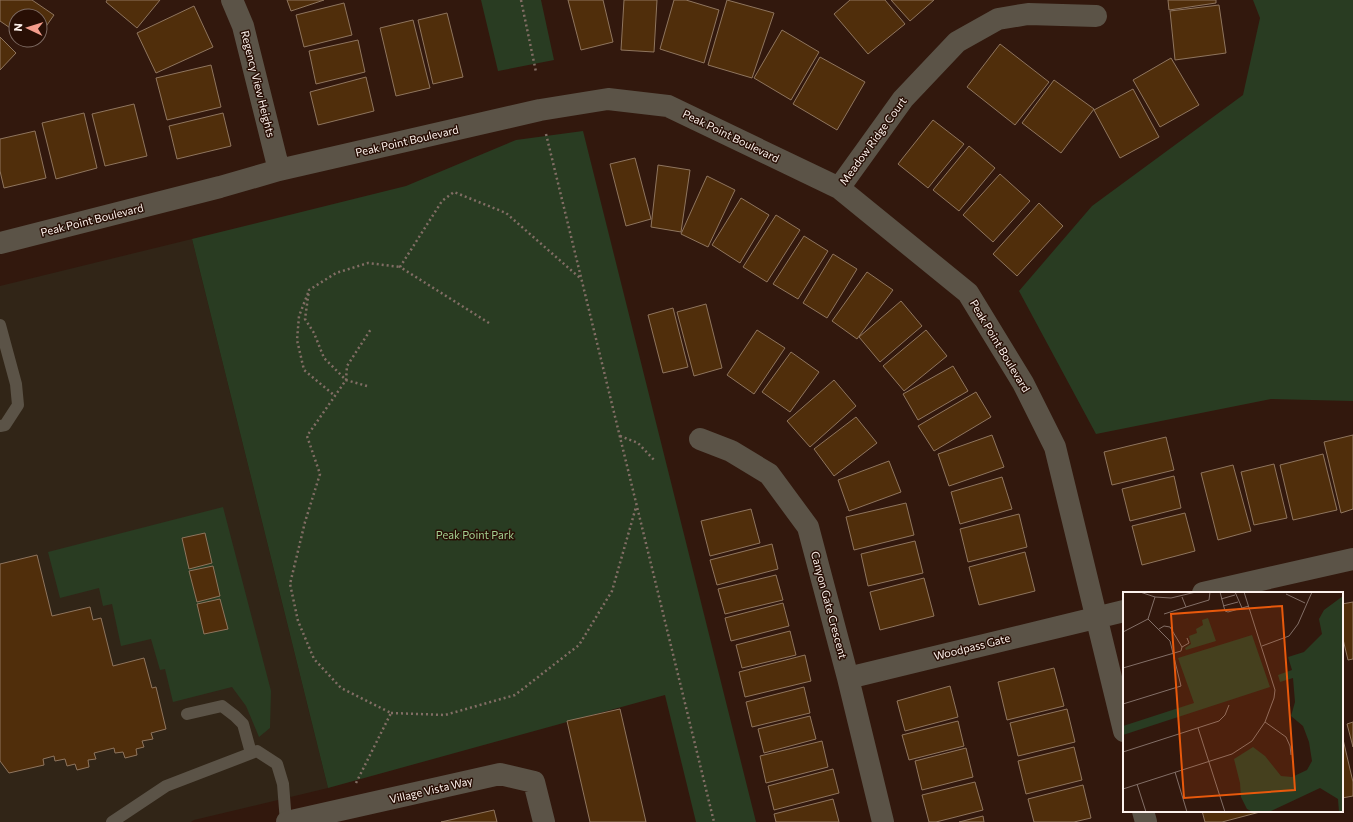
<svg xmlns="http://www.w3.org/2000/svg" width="1353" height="822" font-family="Commissioner,sans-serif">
	<rect width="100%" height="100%" fill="#32180d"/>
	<path fill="#312517" d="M192,239l136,549 -134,32 -3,2h-191v-536z"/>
	<path fill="#293c22" d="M481,0h60l13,60 -56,11z
		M1253,0h100v401l-82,-2 -175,35 -77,-143 73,-85 151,-111 17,-77z
		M583,131l173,691h-60l-31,-127 -337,93 -136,-549 214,-53 110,-46z
		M223,507l48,184 -1,37 -11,9 -13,-31 -14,-19 -59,15 -8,-33 -5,1 -9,-31 -30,7 -9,-42 -9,2 -4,-18 -39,10 -12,-46z"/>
	<path fill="#502e0b" stroke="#8f755e" d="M0,0h32l22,15 -14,20v-19h-24v16l-16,-11z
		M107,0h53l-23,28 -31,-26z
		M287,0h37l-33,11z
		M568,0h35l10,42 -32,8z
		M624,0h33l-3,52 -33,-2z
		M674,0h12l33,10 -15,53 -44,-14z
		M727,0l47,13 -22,65 -44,-13z
		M850,0h35l20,24 -37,30 -34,-40z
		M891,0h43l-24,21z
		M1168,0h48v3l-47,7z
		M344,3l8,32 -48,12 -8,-32z
		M1219,5l7,48 -51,7 -5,-49z
		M194,6l19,41 -57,26 -19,-40z
		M447,13l16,64 -30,7 -15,-64z
		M413,20l17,68 -34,8 -16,-68z
		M782,30l37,22 -28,48 -37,-22z
		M0,37l16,16 -16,17z
		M358,40l7,32 -49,12 -7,-33z
		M1000,44l49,38 -34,43 -48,-38z
		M820,57l45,25 -28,48 -44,-26z
		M1171,58l28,47 -39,22 -27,-47z
		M211,65l10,42 -54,13 -11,-42z
		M366,77l8,34 -56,14 -8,-33z
		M1054,80l40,29 -33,44 -39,-30z
		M1133,89l26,48 -39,21 -26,-48z
		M134,104l13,52 -42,10 -13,-52z
		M84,113l13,55 -41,11 -14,-56z
		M223,113l8,33 -54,13 -8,-33z
		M933,120l31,24 -36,44 -30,-24z
		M35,131l11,47 -42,10 -4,-17v-32z
		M969,146l26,22 -36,43 -26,-21z
		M635,158l16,61 -25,7 -16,-62z
		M658,165l32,5 -9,62 -30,-5z
		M1000,174l30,27 -37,41 -30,-27z
		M707,176l28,14 -27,57 -27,-13z
		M741,198l28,17 -29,48 -28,-18z
		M1039,203l24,23 -46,50 -24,-22z
		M776,215l24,15 -33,52 -24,-15z
		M804,236l24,15 -30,48 -25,-15z
		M833,254l24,15 -30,49 -24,-15z
		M867,272l26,18 -36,49 -25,-18z
		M901,301l21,25 -42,36 -21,-25z
		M706,304l16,64 -28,8 -17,-64z
		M673,308l15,59 -25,6 -15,-58z
		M757,330l28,18 -31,46 -27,-19z
		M926,330l21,26 -43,35 -21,-25z
		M791,352l28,20 -29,40 -28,-20z
		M953,366l15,25 -50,29 -15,-26z
		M834,380l22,26 -46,41 -23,-26z
		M976,392l15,25 -57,34 -16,-25z
		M856,417l21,26 -43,33 -20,-27z
		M992,435l12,32 -55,19 -11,-32z
		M1353,435v74l-12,4 -17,-71z
		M1166,437l8,33 -62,15 -8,-33z
		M1323,454l14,56 -44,10 -13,-55z
		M889,461l12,31 -52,19 -11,-31z
		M1274,464l13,54 -33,7 -13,-53z
		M1233,465l18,66 -33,9 -17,-67z
		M1174,476l7,32 -51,13 -8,-32z
		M1002,477l10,32 -52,15 -9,-32z
		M906,503l8,32 -60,15 -8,-33z
		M751,509l9,34 -50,13 -9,-35z
		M1185,513l10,38 -53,14 -10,-39z
		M1019,514l8,33 -59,15 -8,-33z
		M205,533l7,30 -23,6 -7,-31z
		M915,541l8,32 -55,13 -7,-32z
		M772,544l6,25 -61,16 -7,-25z
		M1025,552l10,39 -56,14 -10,-38z
		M37,555l15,61 38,-9 3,13 8,-2 12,48 31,-8 8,30 4,-1 10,42 -15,4 2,6 -11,2 2,6 -8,2 1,6 -12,3 -2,-6 -8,1 -1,-5 -20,5 2,6 -8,1 1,7 -12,3 -2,-6 -8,2 -2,-7 -10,2 -1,-5 -11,3 1,6 -35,8 -9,-12v-197z
		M213,566l7,30 -23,6 -8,-31z
		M776,575l7,25 -58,14 -7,-25z
		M924,578l10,38 -54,14 -10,-38z
		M220,599l8,30 -24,5 -7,-30z
		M1353,602v57l-5,1 -6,-25v-31z
		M783,603l6,23 -58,15 -6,-23z
		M790,631l6,24 -54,13 -6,-23z
		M805,655l6,26 -66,16 -6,-25z
		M1054,668l10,38 -57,14 -9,-38z
		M950,686l8,31 -53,14 -8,-30z
		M804,687l6,26 -58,14 -6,-25z
		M620,709l26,113h-56l-23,-101z
		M1067,709l8,33 -57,14 -8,-33z
		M810,716l6,23 -52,14 -6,-24z
		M958,721l6,25 -55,14 -7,-25z
		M1353,722v25l-6,-23z
		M1342,735l11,47v14l-11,2z
		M822,741l6,26 -62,16 -6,-27z
		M1074,747l8,33 -56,14 -8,-33z
		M966,748l7,29 -51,13 -7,-29z
		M833,769l6,24 -65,17 -6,-24z
		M975,782l8,28 -47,12h-7l-7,-27z
		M1083,785l8,33 -17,4h-40l-6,-23z
		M833,799l6,23h-63l-2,-8z
		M494,810l3,12h-56z
		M1202,811h58v1l-38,10h-17z
		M983,816l1,6h-25z"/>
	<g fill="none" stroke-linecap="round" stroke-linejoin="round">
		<path stroke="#826e65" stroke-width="2.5" stroke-dasharray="2 3" stroke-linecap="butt" d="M521,0l15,72
			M546,134l168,688
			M308,293l-9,23 -2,24 7,30 31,26
			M489,323l-89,-56 42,-66 12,-9 52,21 74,65
			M367,386l-21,-6 -22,-22 -10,-25 -9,-14 4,-29 27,-17 32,-10 32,4
			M620,436l18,7 17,18
			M391,713l54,2 70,-20 64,-50 33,-54 24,-84
			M356,783l35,-70 -50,-25 -27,-29 -16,-38 -8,-37 15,-62 15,-48 -13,-38 39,-56 1,-14 24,-37"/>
		<path stroke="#5b5347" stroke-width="12" d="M0,325l16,59 2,21 -13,20 -5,1
			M187,714l35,-8 13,10 8,8 8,29
			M112,822l54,-36 91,-35 20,13 6,20 3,38"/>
		<path stroke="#5b5347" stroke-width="22" d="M232,0l11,26 36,144
			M839,188l64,-89 54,-57 41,-23 30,-5 68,2
			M0,243l220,-56 59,-17 261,-60 68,-11 60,7 171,82 129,105 55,90 32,64 69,284
			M700,439l31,12 38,23 39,53 40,151 35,144
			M1203,593l150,-34
			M848,678l276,-67
			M1143,811l3,11
			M287,822l213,-48 34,8 10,40"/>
	</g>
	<g text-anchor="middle" stroke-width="3" stroke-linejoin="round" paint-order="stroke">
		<g font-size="11" fill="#fdf2ed" stroke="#280f05">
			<text transform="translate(258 84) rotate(76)" y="4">Regency View Heights</text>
			<text transform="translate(731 136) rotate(26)" y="4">Peak Point Boulevard</text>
			<text transform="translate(407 141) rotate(-13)" y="4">Peak Point Boulevard</text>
			<text transform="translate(873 141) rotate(-54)" y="4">Meadow Ridge Court</text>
			<text transform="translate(92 220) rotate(-14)" y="4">Peak Point Boulevard</text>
			<text transform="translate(1000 346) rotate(59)" y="4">Peak Point Boulevard</text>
			<text transform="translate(829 605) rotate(75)" y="4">Canyon Gate Crescent</text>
			<text transform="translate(972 647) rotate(-14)" y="4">Woodpass Gate</text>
			<text transform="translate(431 790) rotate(-13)" y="4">Village Vista Way</text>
		</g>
		<g font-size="11" fill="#a3d091" stroke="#280f05">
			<text x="475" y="539">Peak Point Park</text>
		</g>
	</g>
	<g transform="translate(1123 592)">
		<rect width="220" height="220" fill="#32180d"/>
		<path d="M220,4v216h-4l-1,-13 -18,-11 -51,24h-16l-6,-3 -6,-12 -1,-14 -6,-24 19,-12 12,9 16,20 11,1 15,-7 5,-9 -3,-19 -6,-16 -12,-10 4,-14 -2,-24 -13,4 -2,-7 14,-5 -4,-13 16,-5 18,-18 -3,-15 5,-9zM85,26l8,23 -30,9 -1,-2 6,-4 -2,-8 8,-3 -1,-4 7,-4 -1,-5zM129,43l18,52 -147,48v-9l71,-23 -16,-45z" fill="#293c22"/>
		<path fill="none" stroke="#836f67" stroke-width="1" d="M17,0l15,5 16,1 25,-6M97,0l5,19 3,1 21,-6M112,0l7,16M163,2l19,9M59,5l4,10 23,-7 1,-8M98,7l14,-4M100,14l15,-4M41,22l22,-7M0,40l25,-13 7,-22M139,54l27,-10 9,-12 14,-32M59,55l7,-4 -2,-5M0,76l58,-17 1,-4 -12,-20 -6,-1 -5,3M0,112l58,-18 -11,-45 -22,-22M142,130l21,15 4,9 1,9M75,136l27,84M0,160l96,-31 6,-6 4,-10M52,180l12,40M14,192l9,28M0,197l109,-35 20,-13 13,-19 9,-24 1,-8 -31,-98"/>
		<path fill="#e8590c" fill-opacity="0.15" stroke="#e8590c" stroke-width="2" d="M159,14l13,184 -111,8 -13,-184z"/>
		<rect width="220" height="220" fill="none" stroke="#fdf2ed" stroke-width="2"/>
	</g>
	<g transform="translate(28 28) rotate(274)"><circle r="19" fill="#280f05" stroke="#7d6a62"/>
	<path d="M0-3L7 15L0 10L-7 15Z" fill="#f49d8c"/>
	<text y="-6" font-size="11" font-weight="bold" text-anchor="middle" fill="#fdf2ed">N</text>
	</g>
</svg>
